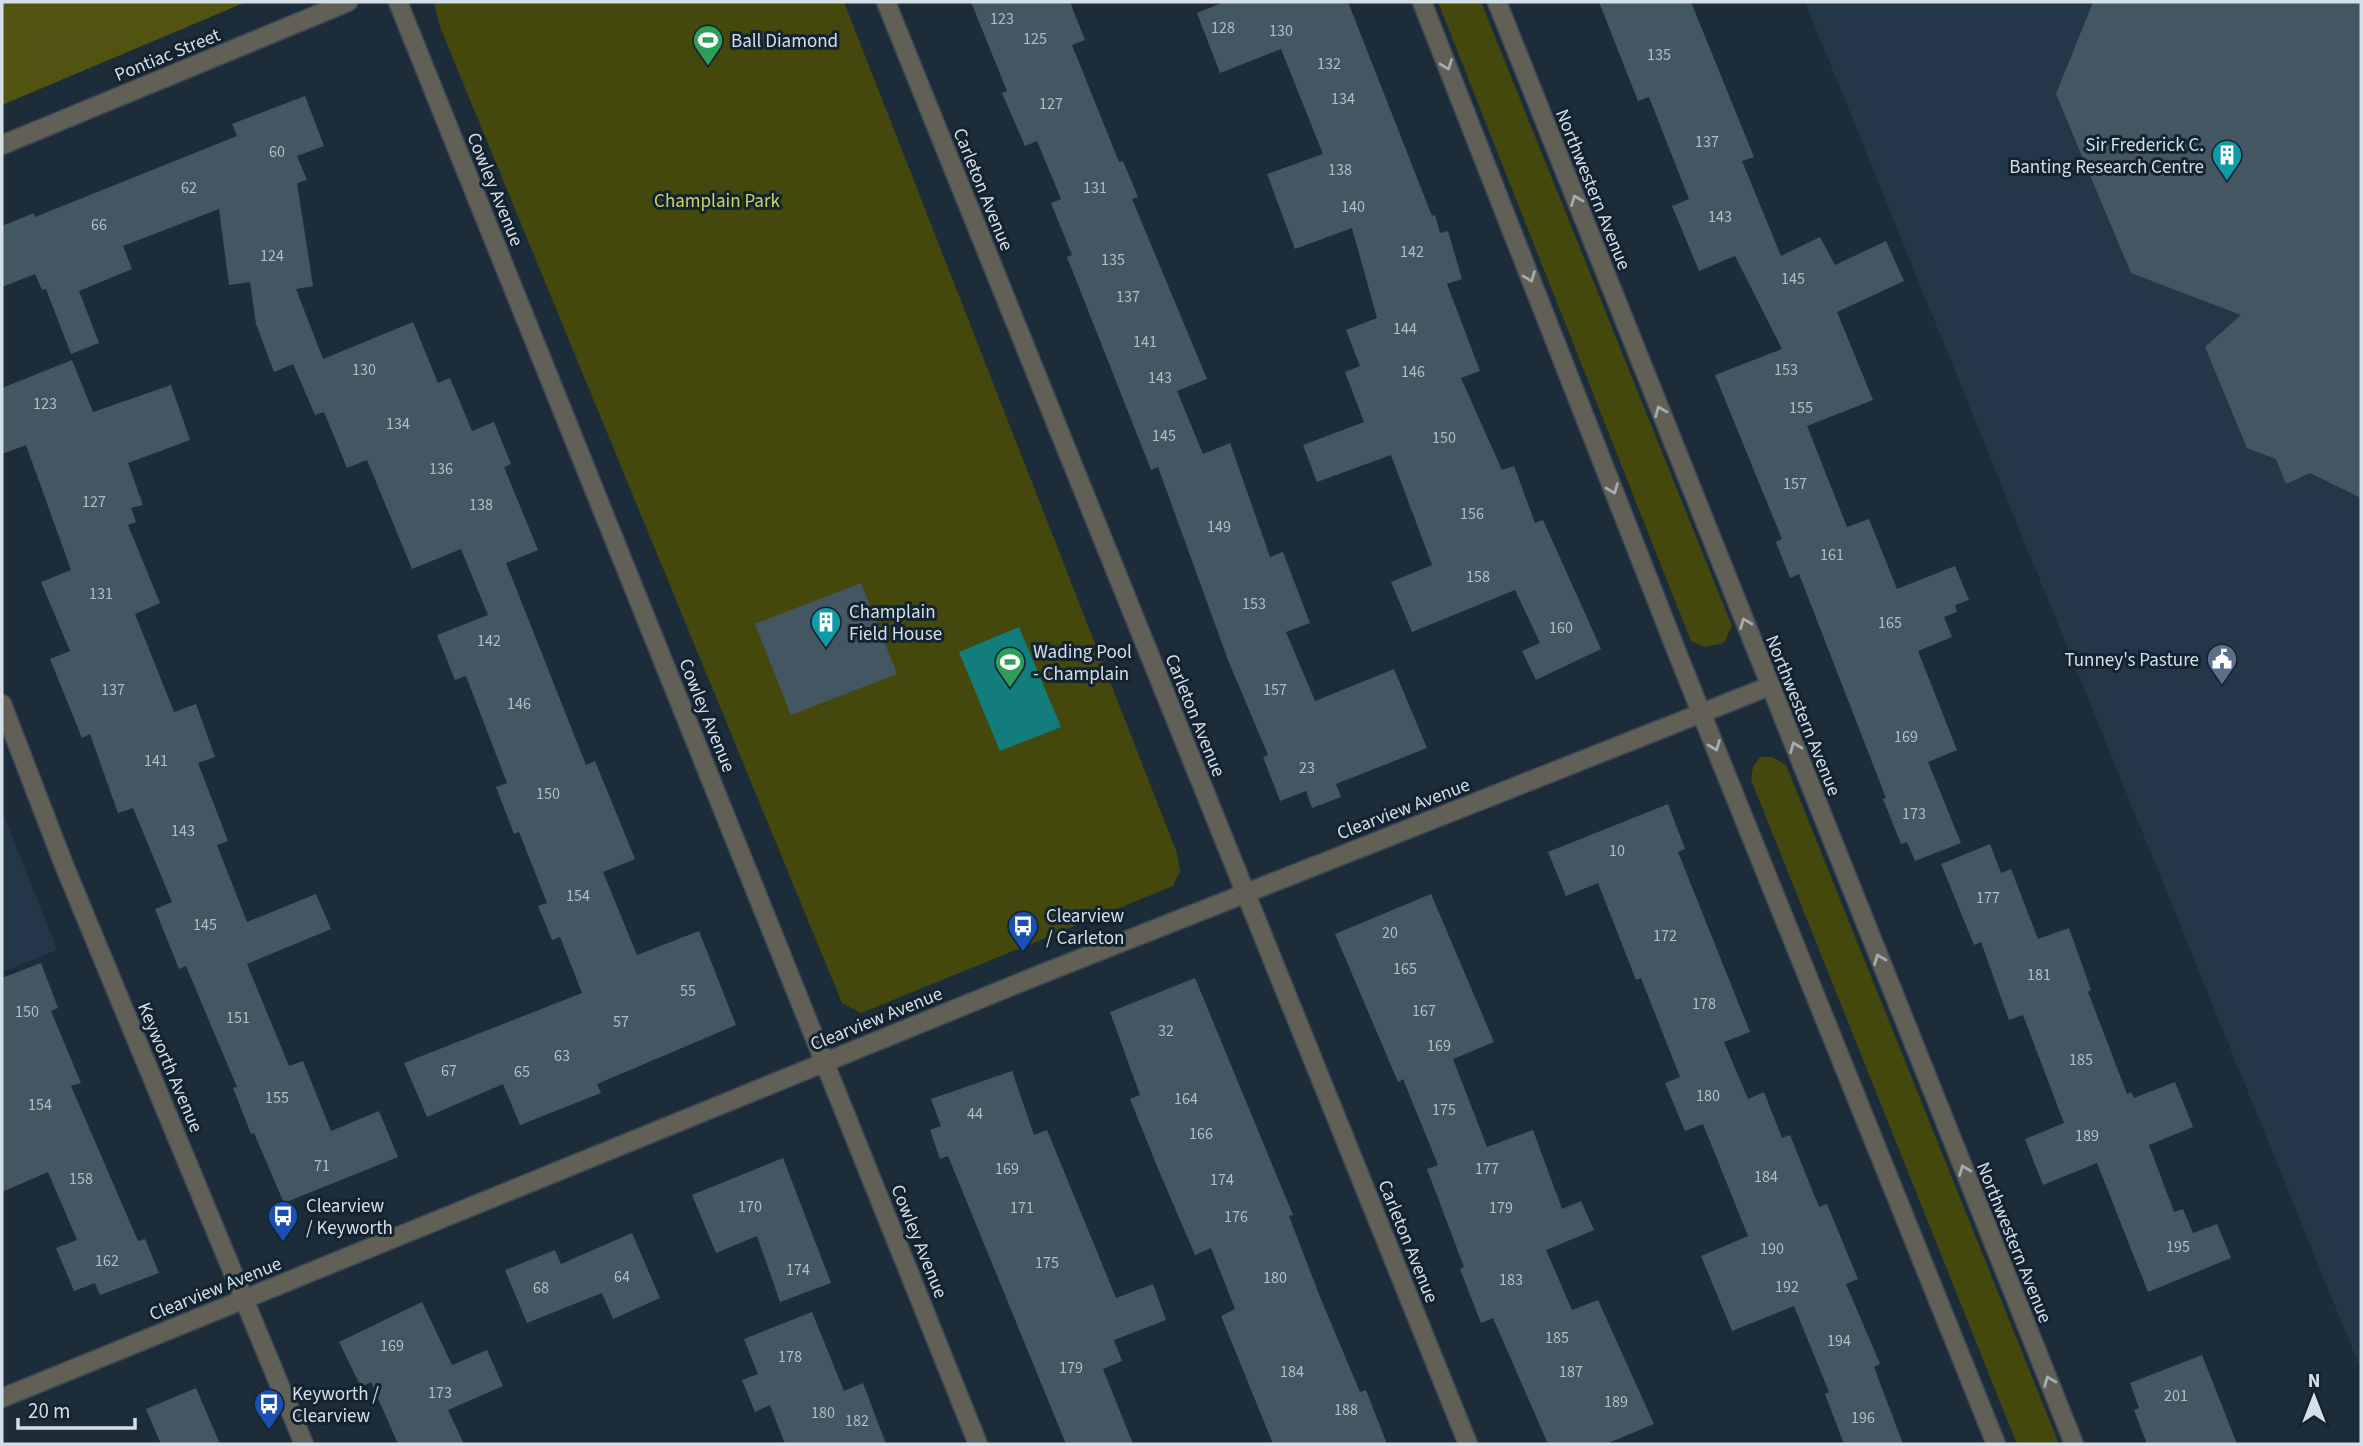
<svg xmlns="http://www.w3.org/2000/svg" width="2363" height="1446" font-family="'Source Sans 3',sans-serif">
	<rect width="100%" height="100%" fill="#1d2c39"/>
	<path fill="#233749" d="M1805,2h556v1368z
		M2,811l55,139 -55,22z"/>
	<path fill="#44480c" d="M434,2h410l333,851 3,18 -7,15 -312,127 -19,-10 -402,-976z
		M1438,2h43l251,624 -8,17 -19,4 -14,-6z
		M1760,757h12l14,8 273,679h-42l-266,-664 2,-13z"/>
	<path fill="#505410" d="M2,2h244l-244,103z"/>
	<path fill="#137d7e" d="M1019,627l42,100 -61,24 -41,-99z"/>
	<path fill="#455663" d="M971,2h99l15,38 -13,5 47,117 4,-1 15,36 -6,2 75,180 -30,12 26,63 27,-11 40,114 13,-5 27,71 -24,9 29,69 79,-32 33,79 -91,36 5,13 -29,11 -6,-17 -26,10 -17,-44 5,-2 -40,-95 -70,-193 -7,3 -84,-213 5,-2 -21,-52 10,-4 -24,-58 -12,5 -23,-53 5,-2z
		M1224,2h124l84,214 3,-1 5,18 8,-2 14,48 -15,5 33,87 -19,7 41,92 12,-4 21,57 8,-3 58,129 -65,31 -14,-29 18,-8 -25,-53 -103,42 -21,-50 41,-17 -41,-110 -74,27 -14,-37 61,-23 -19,-50 15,-6 -14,-36 31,-12 -25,-90 -57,21 -28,-75 56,-20 -42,-105 -61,24 -23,-60z
		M1599,2h92l63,155 -12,4 39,95 39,-19 15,28 51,-24 18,40 -67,31 36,88 -66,26 40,101 22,-8 28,70 58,-23 14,34 -14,5 2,7 -13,5 8,20 -34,14 39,99 -29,12 33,81 -46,18 -8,-19 -6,2 -18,-45 3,-1 -87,-224 -9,4 -14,-36 6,-3 -67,-164 67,-26 -47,-93 -36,15 -27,-65 17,-7 -40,-102 -11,4z
		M2093,2h268v496l-51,-25 -24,11 -10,-25 -29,-11 -42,-101 36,-32 -110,-42 -75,-179z
		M305,96l19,50 -27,10 10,24 -10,3 16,103 -17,3 27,70 90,-37 25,61 12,-5 22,53 22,-9 17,42 -7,3 34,83 -32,13 80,202 9,-4 40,98 -32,13 34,83 62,-24 37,94 -139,59 4,9 -81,32 -17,-41 -76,33 -23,-54 178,-70 -22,-56 -8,3 -14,-34 9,-3 -28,-71 -5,2 -18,-47 11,-4 -41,-107 -11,4 -18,-45 51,-20 -27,-66 -49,20 -45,-109 -20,8 -23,-56 -9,3 -22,-51 -19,8 -18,-48 -6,-42 -21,3 -10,-76 -96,37 9,23 -53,22 20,52 -28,11 -25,-65 -4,1 -7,-16 -33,13v-61l32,-13 1,4 202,-81 -5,-12z
		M72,360l21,52 78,-27 19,55 -62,23 15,42 -12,3 5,14 -8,3 32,78 -25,11 39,98 22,-8 19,53 -17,6 30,78 -11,4 30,77 69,-28 15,35 -84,35 42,102 14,-5 28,70 48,-20 19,46 -114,46 -30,-70 -3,1 -18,-46 4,-1 -51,-121 -7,3 -24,-60 17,-7 -39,-94 -15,5 -28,-79 -8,4 -32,-79 20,-8 -29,-69 30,-12 -45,-125 -24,9v-66z
		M861,583l36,91 -106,41 -36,-91z
		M1668,804l17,45 -7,3 72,180 -26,10 24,57 16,-7 18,46 8,-3 29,72 8,-3 31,75 -12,5 34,80 -6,3 29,77h-59l-19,-50 4,-2 -35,-86 -62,25 -31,-75 47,-20 -45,-112 -18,7 -20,-48 15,-6 -39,-99 -5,2 -38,-97 -32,13 -18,-44z
		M1990,844l11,29 10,-4 27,70 31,-11 22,62 -3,2 39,102 4,-2 3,6 41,-16 18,45 -44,18 25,67 9,-3 10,24 24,-9 14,34 -83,34 -51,-129 -54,22 -18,-46 39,-16 -41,-108 -14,5 -28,-78 -7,3 -33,-81z
		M1431,894l63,148 -41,17 34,88 46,-17 29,79 19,-8 13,29 -48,20 26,60 26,-10 56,124 -48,20h-58l-55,-126 -12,5 -21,-54 4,-2 -37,-98 11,-4 -35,-86 -5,3 -63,-148z
		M41,963l17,45 -7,3 30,72 -10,3 67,155 7,-2 14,34 -59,22 -5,-12 -21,8 -18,-43 21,-8 -29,-68 -46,20v-214z
		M1195,978l98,237 -4,1 31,81 40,95 6,-2 21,54h-114l-52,-128 14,-7 -24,-61 -16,7 -36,-84 -29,-72 10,-4 -30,-83z
		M1012,1071l22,64 13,-5 69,168 37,-14 13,36 -52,20 8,21 -19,8 30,75h-67l-118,-288 -8,3 -10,-29 11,-4 -10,-27z
		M783,1158l48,125 -51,19 -23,-66 -41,17 -24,-58z
		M632,1233l28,65 -47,21 -11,-26 -75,30 -22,-53 50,-20 6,14z
		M422,1302l30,63 35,-15 16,36 -55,24 16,34h-66l-27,-62 -10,5 -22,-45z
		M812,1312l32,79 19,-8 23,61h-101l-15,-39 -15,7 -13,-32 16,-6 -14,-35z
		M2202,1355l35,89h-90l-13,-34 5,-2 -9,-25z
		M196,1388l24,56h-59l-15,-35z"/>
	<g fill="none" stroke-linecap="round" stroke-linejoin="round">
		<g stroke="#3a4955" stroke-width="21">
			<path id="minor" d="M398,2l580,1442
				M886,2l582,1442
				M1422,2l260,663 314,779
				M1497,2l577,1442
				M2,145l346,-143
				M2,704l62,161 240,579
				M2,1398l1032,-421 736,-291"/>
		</g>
		<use href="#minor" stroke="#625f57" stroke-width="18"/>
	</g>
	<defs><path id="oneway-chevron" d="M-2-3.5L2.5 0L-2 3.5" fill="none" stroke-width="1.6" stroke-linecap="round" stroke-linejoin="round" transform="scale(1.75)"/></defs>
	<g stroke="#a7acae">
		<use href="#oneway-chevron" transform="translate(1447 65) rotate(69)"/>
		<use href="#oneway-chevron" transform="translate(1576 200) rotate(-112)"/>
		<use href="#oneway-chevron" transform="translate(1530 277) rotate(69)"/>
		<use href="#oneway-chevron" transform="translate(1660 411) rotate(-112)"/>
		<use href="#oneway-chevron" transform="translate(1613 489) rotate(69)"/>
		<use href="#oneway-chevron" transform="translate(1745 623) rotate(-112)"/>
		<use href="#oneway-chevron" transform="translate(1715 746) rotate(68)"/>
		<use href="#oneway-chevron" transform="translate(1795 747) rotate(-112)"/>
		<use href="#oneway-chevron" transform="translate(1879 959) rotate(-112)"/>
		<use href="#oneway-chevron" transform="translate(1964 1170) rotate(-112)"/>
		<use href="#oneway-chevron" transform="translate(2049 1381) rotate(-112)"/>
	</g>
	<defs>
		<g id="stadium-pin" transform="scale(1.575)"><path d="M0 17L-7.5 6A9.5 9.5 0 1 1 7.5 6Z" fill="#2e9e5b" stroke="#13232f"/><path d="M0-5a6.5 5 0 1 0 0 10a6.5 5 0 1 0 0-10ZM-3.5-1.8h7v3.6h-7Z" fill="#fff"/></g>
		<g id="building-pin" transform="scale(1.575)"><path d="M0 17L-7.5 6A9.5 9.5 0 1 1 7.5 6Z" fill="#0f9aa8" stroke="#13232f"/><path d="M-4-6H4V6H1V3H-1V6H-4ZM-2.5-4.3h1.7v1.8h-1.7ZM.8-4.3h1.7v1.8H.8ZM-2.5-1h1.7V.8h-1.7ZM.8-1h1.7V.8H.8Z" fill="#fff"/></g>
		<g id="civic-pin" transform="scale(1.575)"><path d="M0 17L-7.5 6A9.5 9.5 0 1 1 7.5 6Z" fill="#5c6f8a" stroke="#13232f"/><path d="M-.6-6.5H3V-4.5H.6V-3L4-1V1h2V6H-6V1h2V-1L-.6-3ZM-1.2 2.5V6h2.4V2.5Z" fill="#fff"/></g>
		<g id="bus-pin" transform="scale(1.575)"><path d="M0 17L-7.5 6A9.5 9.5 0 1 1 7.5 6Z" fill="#1a4fb4" stroke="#13232f"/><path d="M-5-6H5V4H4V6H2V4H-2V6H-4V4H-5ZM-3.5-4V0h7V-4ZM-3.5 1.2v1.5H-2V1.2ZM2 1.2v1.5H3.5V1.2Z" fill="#fff"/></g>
	</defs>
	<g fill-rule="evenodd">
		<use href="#stadium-pin" x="708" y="40"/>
		<use href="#building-pin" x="2227" y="155"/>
		<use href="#building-pin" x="826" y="622"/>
		<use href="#civic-pin" x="2222" y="659"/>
		<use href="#stadium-pin" x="1010" y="662"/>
		<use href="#bus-pin" x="1023" y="926"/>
		<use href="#bus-pin" x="283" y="1216"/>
		<use href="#bus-pin" x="269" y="1404"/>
	</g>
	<g text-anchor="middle" stroke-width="6" stroke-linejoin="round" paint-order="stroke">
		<g font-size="16" fill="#b1bdc7">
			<text x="1002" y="24">123</text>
			<text x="1223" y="33">128</text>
			<text x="1281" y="36">130</text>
			<text x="1035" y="44">125</text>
			<text x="1659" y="60">135</text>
			<text x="1329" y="69">132</text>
			<text x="1343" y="104">134</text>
			<text x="1051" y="109">127</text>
			<text x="1707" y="147">137</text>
			<text x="277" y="157">60</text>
			<text x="1340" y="175">138</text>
			<text x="189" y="193">62</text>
			<text x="1095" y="193">131</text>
			<text x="1353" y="212">140</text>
			<text x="1720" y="222">143</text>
			<text x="99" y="230">66</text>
			<text x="1412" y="257">142</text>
			<text x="272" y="261">124</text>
			<text x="1113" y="265">135</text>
			<text x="1793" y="284">145</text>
			<text x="1128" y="302">137</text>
			<text x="1405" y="334">144</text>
			<text x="1145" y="347">141</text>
			<text x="364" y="375">130</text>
			<text x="1786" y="375">153</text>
			<text x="1413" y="377">146</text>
			<text x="1160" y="383">143</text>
			<text x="45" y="409">123</text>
			<text x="1801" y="413">155</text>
			<text x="398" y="429">134</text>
			<text x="1164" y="441">145</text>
			<text x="1444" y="443">150</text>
			<text x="441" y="474">136</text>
			<text x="1795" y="489">157</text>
			<text x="94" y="507">127</text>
			<text x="481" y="510">138</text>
			<text x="1472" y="519">156</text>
			<text x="1219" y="532">149</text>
			<text x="1832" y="560">161</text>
			<text x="1478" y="582">158</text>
			<text x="101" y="599">131</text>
			<text x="1254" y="609">153</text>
			<text x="1890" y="628">165</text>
			<text x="1561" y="633">160</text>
			<text x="489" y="646">142</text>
			<text x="113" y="695">137</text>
			<text x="1275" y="695">157</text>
			<text x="519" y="709">146</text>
			<text x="1906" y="742">169</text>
			<text x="156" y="766">141</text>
			<text x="1307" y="773">23</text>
			<text x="548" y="799">150</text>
			<text x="1914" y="819">173</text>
			<text x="183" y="836">143</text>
			<text x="1617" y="856">10</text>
			<text x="578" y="901">154</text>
			<text x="1988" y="903">177</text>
			<text x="205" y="930">145</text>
			<text x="1390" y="938">20</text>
			<text x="1665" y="941">172</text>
			<text x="1405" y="974">165</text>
			<text x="2039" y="980">181</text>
			<text x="688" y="996">55</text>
			<text x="1704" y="1009">178</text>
			<text x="1424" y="1016">167</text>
			<text x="27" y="1017">150</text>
			<text x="238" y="1023">151</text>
			<text x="621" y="1027">57</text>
			<text x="1166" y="1036">32</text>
			<text x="1439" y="1051">169</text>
			<text x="562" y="1061">63</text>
			<text x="2081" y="1065">185</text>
			<text x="449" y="1076">67</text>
			<text x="522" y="1077">65</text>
			<text x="1708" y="1101">180</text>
			<text x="277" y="1103">155</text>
			<text x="1186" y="1104">164</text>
			<text x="40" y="1110">154</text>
			<text x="1444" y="1115">175</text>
			<text x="975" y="1119">44</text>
			<text x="1201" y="1139">166</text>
			<text x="2087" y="1141">189</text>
			<text x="322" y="1171">71</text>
			<text x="1007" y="1174">169</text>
			<text x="1487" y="1174">177</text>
			<text x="1766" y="1182">184</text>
			<text x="81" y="1184">158</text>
			<text x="1222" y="1185">174</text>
			<text x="750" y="1212">170</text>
			<text x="1022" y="1213">171</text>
			<text x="1501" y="1213">179</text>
			<text x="1236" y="1222">176</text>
			<text x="2178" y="1252">195</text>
			<text x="1772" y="1254">190</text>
			<text x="107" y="1266">162</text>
			<text x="1047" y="1268">175</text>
			<text x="798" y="1275">174</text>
			<text x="622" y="1282">64</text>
			<text x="1275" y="1283">180</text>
			<text x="1511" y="1285">183</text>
			<text x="1787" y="1292">192</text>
			<text x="541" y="1293">68</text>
			<text x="1557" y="1343">185</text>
			<text x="1839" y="1346">194</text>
			<text x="392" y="1351">169</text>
			<text x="790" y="1362">178</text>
			<text x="1071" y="1373">179</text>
			<text x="1292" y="1377">184</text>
			<text x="1571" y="1377">187</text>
			<text x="440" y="1398">173</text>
			<text x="2176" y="1401">201</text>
			<text x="1616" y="1407">189</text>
			<text x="1346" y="1415">188</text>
			<text x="823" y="1418">180</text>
			<text x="1863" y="1423">196</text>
			<text x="857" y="1426">182</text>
		</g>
		<g font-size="19" fill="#d5dfe8" stroke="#13232f" text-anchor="start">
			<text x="731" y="47">Ball Diamond</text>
			<text x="2204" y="151" text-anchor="end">Sir Frederick C.<tspan x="2204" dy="22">Banting Research Centre</tspan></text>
			<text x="849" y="618">Champlain<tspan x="849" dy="22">Field House</tspan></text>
			<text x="1033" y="658">Wading Pool<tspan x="1033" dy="22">- Champlain</tspan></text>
			<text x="2199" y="666" text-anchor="end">Tunney's Pasture</text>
			<text x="1046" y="922">Clearview<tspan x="1046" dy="22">/ Carleton</tspan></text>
			<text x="306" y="1212">Clearview<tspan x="306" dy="22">/ Keyworth</tspan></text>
			<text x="292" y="1400">Keyworth /<tspan x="292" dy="22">Clearview</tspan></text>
		</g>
		<g font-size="19" fill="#d5dfe8" stroke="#13232f">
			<text transform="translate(167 54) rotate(-22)" y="7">Pontiac Street</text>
			<text transform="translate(496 189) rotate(68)" y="7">Cowley Avenue</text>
			<text transform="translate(984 189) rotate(68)" y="7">Carleton Avenue</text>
			<text transform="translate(1594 189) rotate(68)" y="7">Northwestern Avenue</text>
			<text transform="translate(708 715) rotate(68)" y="7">Cowley Avenue</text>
			<text transform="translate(1196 715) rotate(68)" y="7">Carleton Avenue</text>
			<text transform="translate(1804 715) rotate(68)" y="7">Northwestern Avenue</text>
			<text transform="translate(1403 808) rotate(-21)" y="7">Clearview Avenue</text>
			<text transform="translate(876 1018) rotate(-22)" y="7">Clearview Avenue</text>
			<text transform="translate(171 1067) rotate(67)" y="7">Keyworth Avenue</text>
			<text transform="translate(920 1241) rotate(68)" y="7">Cowley Avenue</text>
			<text transform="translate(1409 1241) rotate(68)" y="7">Carleton Avenue</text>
			<text transform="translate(2015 1242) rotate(68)" y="7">Northwestern Avenue</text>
			<text transform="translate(215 1288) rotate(-22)" y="7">Clearview Avenue</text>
		</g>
		<g font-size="19" fill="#ccd563" stroke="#13232f">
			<text x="717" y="207">Champlain Park</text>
		</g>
	</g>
	<rect width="2363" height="1446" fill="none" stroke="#d5dfe8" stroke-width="7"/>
	<g transform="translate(2314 1397)" stroke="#13232f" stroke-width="5" paint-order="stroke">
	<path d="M0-5L12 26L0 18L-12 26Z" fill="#d5dfe8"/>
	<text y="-10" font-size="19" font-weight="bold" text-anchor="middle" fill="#d5dfe8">N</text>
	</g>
	<path d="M18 1418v10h117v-10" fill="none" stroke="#d5dfe8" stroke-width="3.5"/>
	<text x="28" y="1418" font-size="21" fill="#d5dfe8" stroke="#13232f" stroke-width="5" paint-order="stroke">20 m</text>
</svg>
